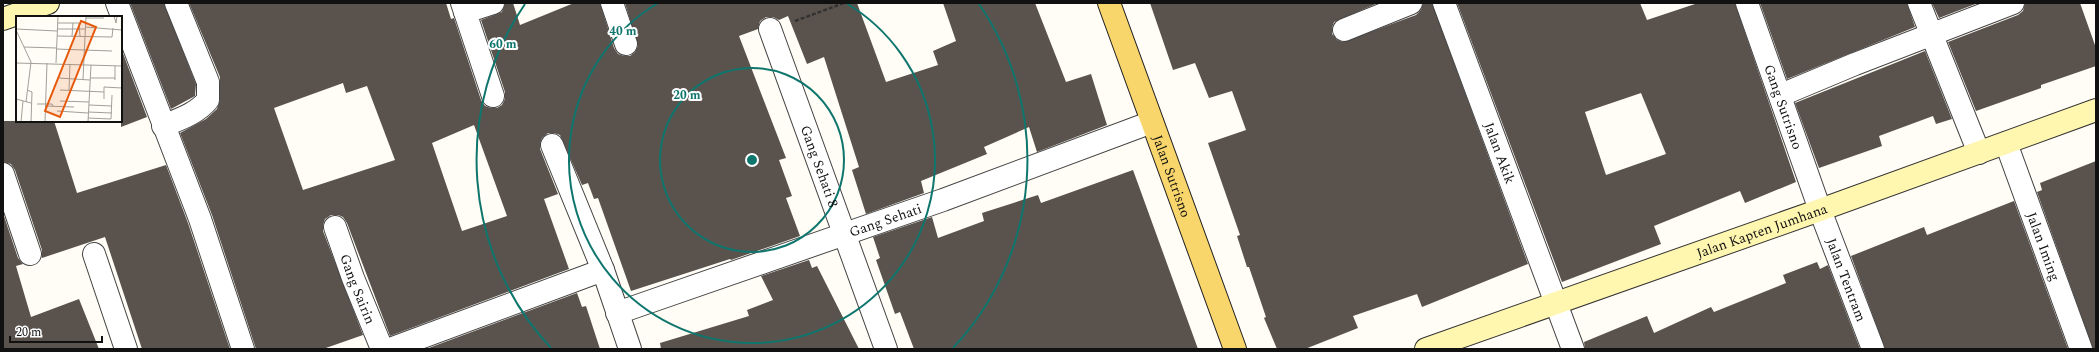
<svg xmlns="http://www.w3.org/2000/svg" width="2099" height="352" font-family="Spectral,serif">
	<rect width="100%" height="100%" fill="#fffdf5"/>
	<path fill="#5a524d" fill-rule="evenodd" d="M130,3h34l32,81 -1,12 -24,13z
		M189,3h257l5,16 3,-1 27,82 4,6 6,2h6l5,-3 3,-6v-7l-24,-72 21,-8 3,-9h8l7,22 54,-22h26l14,45 4,6 6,2h6l5,-4 3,-6 -13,-43h232l29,79 52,-17 -5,-14 23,-10 -13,-38h92l31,79 25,-8 16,51 -70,27 -8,-25 -45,20 3,7 -66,27 3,12 -58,21 -14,-44 7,-3 -35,-110 -17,7 -19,-48 -9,4 -6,-3h-7l-6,4 -2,8 -19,7 47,122 -7,2 13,36 -6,2 14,38 -69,24 -1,-1 -99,32 -33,-93 -4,1 -6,-16 -6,2 -22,-50 -6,-2h-6l-6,5 -2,6v5l18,45 -14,5 25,70 -179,67 -43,-113 -4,-6 -5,-2h-7l-6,4 -2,6v6l40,104 -40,14h-67l-44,-134 -32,-82 26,-14 11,-10 3,-9v-23zM343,83l3,10 21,-7 28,74 -92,30 -29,-82zM474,125l33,91 -45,15 -30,-88z
		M1150,3h228l-44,19 -2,6v6l5,6 6,2 73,-27 5,-5 2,-7h9l96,261 -106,43 -5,-13 -64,22 5,12 -53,21h-28l-13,-31 2,-1 -17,-50h-2l-10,-31 3,-1 -32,-92 38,-13 -14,-39 -23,7 -14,-35 -22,7z
		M1457,3h183l7,17 51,-17h37l61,179 -51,21 -5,-12 -86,35 7,18 -99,38zM1641,93l25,61 -60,21 -21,-63z
		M1760,3h147l8,24 -128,52z
		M1932,3h46l-39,15z
		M2025,3h55l16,45v18l-55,19v3l-65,23 -28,-69 70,-27 5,-4z
		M121,48l26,69 -26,10z
		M1925,51l27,68 -16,5 -3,-8 -54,20 3,10 -63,22 -24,-65z
		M3,121h51l23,72 89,-28 22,58 42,126h-88l-37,-112 -63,21v-8l-27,-80 -4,-6 -8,-2z
		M2096,161v188h-3l-56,-157 5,-2 -2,-7z
		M1133,170l65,179h-284l-14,-37 -5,2 -19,-54 4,-2 -7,-21 59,-20 6,21 46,-17 -2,-8 56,-18 3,8z
		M2014,201l54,148h-183l-34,-93 73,-29 3,8z
		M3,213l15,45 5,6 -7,2 15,51 48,-18 20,50h-96z
		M809,260l3,8 5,-2 42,83h-198l-1,-6 89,-27 -2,-6 26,-10 -12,-24z
		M1817,262l3,7 8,-4 32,84h-275l-1,-7 63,-26 7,17 57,-26 3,5 72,-29 -3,-8z
		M577,293l5,14 4,-1 14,43h-174z"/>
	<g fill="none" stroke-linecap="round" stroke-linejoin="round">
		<g stroke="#444" stroke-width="24">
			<g id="street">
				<path d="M117,3l83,216 43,130"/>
				<path d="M462,3l31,93"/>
				<path d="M612,3l14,41"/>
				<path id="s1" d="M1444,3l129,346"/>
				<path id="s2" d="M1747,3l73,207 53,139"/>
				<path d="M1919,3l60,150"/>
				<path d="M465,12l28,-9"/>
				<path id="s3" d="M770,29l116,320"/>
				<path d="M1344,30l67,-27"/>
				<path d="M1781,95l74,-31 158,-61"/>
				<path d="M163,126c17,-7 33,-12 45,-26v-18l-32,-79"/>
				<path id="s4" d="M2006,143l75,206"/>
				<path d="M552,145l51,125 27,79"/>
				<path d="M3,174l27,80"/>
				<path id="s5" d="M335,227l18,51 29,71"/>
				<path d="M94,254l32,95"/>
				<path id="s6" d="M617,313l326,-113 209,-78"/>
				<path d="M390,349l213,-79"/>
			</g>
		</g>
		<g stroke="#333" stroke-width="24">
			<g id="secondary">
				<path d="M3,19l45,-16"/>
				<path id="s7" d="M1426,349l394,-139 276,-100"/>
			</g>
		</g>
		<g stroke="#222" stroke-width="24">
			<g id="primary">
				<path id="s8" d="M1109,3l126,346"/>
			</g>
		</g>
		<path stroke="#333" stroke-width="2.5" stroke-dasharray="4 2" stroke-linecap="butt" d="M795,21l49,-18"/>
		<use href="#street" stroke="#fff" stroke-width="22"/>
		<use href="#secondary" stroke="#fff6b0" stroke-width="22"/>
		<use href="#primary" stroke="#f9d66b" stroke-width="22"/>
	</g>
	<g fill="none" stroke="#0f766e" stroke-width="2">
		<circle cx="752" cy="160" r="92"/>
		<path d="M846 3A183 183 0 1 1 658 3"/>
		<path d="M551 348A275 275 0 0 1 525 4M979 4A275 275 0 0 1 953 348"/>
	</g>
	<g text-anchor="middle" stroke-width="4" stroke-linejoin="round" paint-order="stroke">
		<g font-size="14" fill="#111" stroke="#fff">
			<text dy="5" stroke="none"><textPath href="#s2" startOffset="110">Gang Sutrisno</textPath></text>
			<text dy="5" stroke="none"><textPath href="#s1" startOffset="160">Jalan Akik</textPath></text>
			<text dy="5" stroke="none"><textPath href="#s3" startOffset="146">Gang Sehati 8</textPath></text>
			<text dy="5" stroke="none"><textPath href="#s8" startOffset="184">Jalan Sutrisno</textPath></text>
			<text dy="5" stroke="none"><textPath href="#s6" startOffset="284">Gang Sehati</textPath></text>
			<text dy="5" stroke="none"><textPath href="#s7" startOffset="356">Jalan Kapten Jumhana</textPath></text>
			<text dy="5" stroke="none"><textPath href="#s4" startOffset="110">Jalan Iming</textPath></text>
			<text dy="5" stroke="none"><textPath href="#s2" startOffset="294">Jalan Tentram</textPath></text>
			<text dy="5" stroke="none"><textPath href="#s5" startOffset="66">Gang Sairin</textPath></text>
		</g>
	</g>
	<g transform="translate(16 16)">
		<rect width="106" height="106" fill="#fffdf5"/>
		<path fill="none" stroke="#a09f9a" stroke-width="1" d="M0,0h46M49,0h21M98,0l2,7 1,-7M70,2h18M42,7h21l1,13M69,11l37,3M0,13l41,2M41,13h28M0,14l15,32 -5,40M41,20l55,1 1,-9M56,20l1,-13M8,31l33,1M40,33l56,2M0,47l106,3M40,47l2,-47M43,62l31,2M74,62h25M67,63l3,-63M99,64v-14M11,74l5,2 -1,30M44,74l44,2M53,74l1,-26M0,83l15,4M88,83v-12l18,1M44,85l29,1M21,88h15l1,2M73,89l23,1M30,90l28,1M41,95l31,2M72,96l24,1M72,102l23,1 1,-24M5,106l2,-21M29,106l2,-59M72,106l3,-57"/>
		<path fill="#e8590c" fill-opacity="0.15" stroke="#e8590c" stroke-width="2" d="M65,5l15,6 -36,90 -15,-6z"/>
		<rect width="106" height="106" fill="none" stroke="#111" stroke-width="2"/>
	</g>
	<circle cx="752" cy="160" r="6" fill="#0f766e" stroke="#fff" stroke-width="2"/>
	<g font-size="12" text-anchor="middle" font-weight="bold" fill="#0f766e" stroke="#fff" stroke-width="4" stroke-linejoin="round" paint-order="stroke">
		<text x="623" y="35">40 m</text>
		<text x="503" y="48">60 m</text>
		<text x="687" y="99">20 m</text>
	</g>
	<rect width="2099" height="352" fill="none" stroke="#111111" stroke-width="8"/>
	<path d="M10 336v6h92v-6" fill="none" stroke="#111111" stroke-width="2"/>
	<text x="16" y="336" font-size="12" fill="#111111" stroke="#ffffff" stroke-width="3" paint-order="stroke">20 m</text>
</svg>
